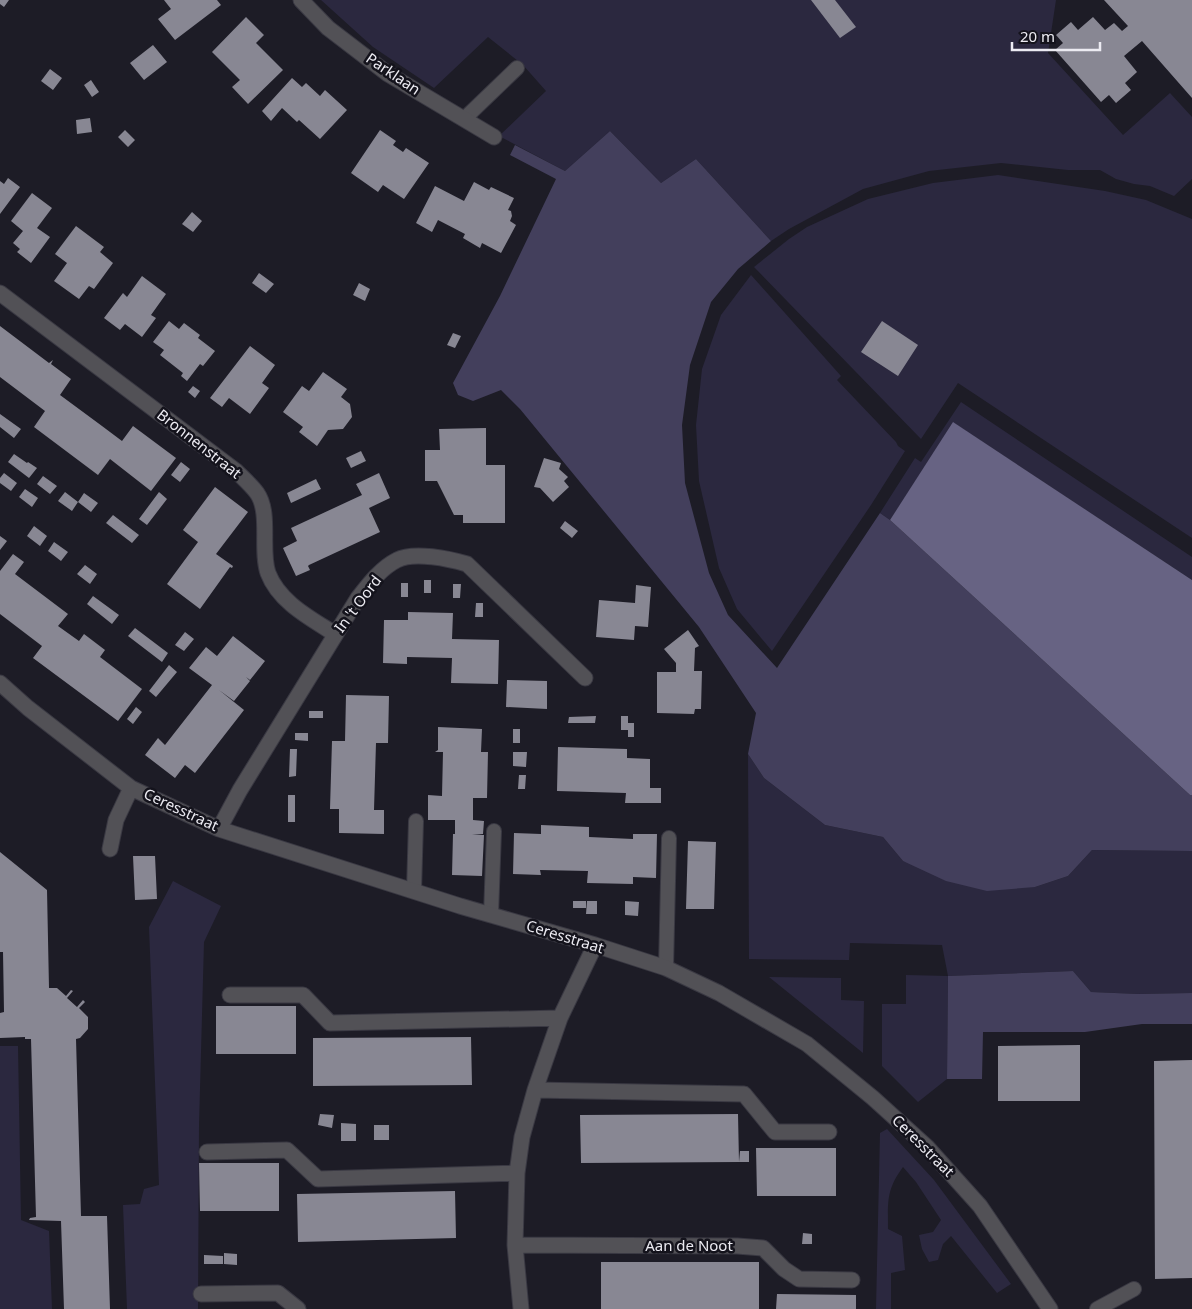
<svg xmlns="http://www.w3.org/2000/svg" width="1192" height="1309" font-family="'Noto Sans',sans-serif">
	<rect width="100%" height="100%" fill="#1d1c26"/>
	<path fill="#2b283f" d="M321,0h735l-8,53 75,82 47,-42 22,24v62l-18,17 -24,-10 -16,-2 -18,-5 -16,-9h-32l-67,-7 -72,8 -66,18 -74,40 -18,12 -75,-82 -35,24 -51,-52 -45,40 -66,-35 47,-45 -23,-26 -35,-28 -54,51 -61,-41z
		M998,175l107,16 41,9 46,19v319l-234,-155 -37,56 -167,-172 35,-28 18,-12 61,-28 65,-16z
		M751,275l90,101 -4,4 59,62 2,4 7,5 -34,54 -99,146 -35,-42 -18,-41 -20,-87 -3,-56 6,-56 19,-54z
		M961,402l231,155v23l-238,-157 -64,97 -10,-7 35,-55 6,4z
		M748,754l16,24 61,47 58,12 20,24 132,26 33,-11 24,-26 100,1v142l-54,1 -47,-2 -18,-21 -125,5 -1,103 -29,23 -36,-36v-62h24v-29l42,1 -6,-31 -92,-2 -1,17 -100,-1z
		M173,881l48,25 -17,36 -5,184 -1,183h-71l-4,-104 17,-1 4,-15 15,-4 -10,-258z
		M769,977l72,1v22l23,1 -1,52z
		M0,1046h18l3,174 28,11 3,78h-52z
		M887,1129l47,51 77,104 -14,9 -46,-57 -8,8 -5,16 -9,2 -7,-13 -3,-14 14,-3 8,-12 -25,-38 -13,-15c-17,23 -15,35 -15,62l14,7 3,34 -14,3v36h-15l4,-176z"/>
	<path fill="#433f5c" d="M610,131l51,52 35,-24 75,82 -33,28 -27,33 -21,63 -8,60 3,58 24,90 19,42 49,53 103,-155 10,7 300,275h2v56l-100,-1 -24,26 -33,11 -48,4 -41,-10 -43,-20 -20,-24 -58,-12 -61,-47 -16,-24 8,-41 -57,-86 -179,-218 -19,-19 -28,11 -15,-6 -5,-12 47,-87 56,-117 -46,-24 5,-10 50,26z
		M1073,971l18,21 47,2 54,-1v31h-50l-57,8h-102l-1,47h-35l1,-103z"/>
	<path fill="#676383" d="M953,422l239,158v215h-2l-300,-275z"/>
	<path fill="#888793" d="M0,0h9l-5,7 -4,-3z
		M164,0h53l4,5 -46,35 -17,-21 13,-10z
		M811,0h24l21,27 -16,11z
		M1104,0h88v98l-50,-57 -18,15 13,16 -12,11 6,7 -15,13 -7,-8 -8,7 -46,-52 8,-7 -7,-8 15,-13 7,8 15,-13 12,13 9,-7 8,8 6,-5z
		M246,17l18,18 -8,8 27,27 -35,34 -16,-17 8,-7 -28,-28z
		M153,45l14,17 -23,18 -14,-17z
		M50,69l12,9 -9,12 -12,-9z
		M292,78l10,9 4,-4 14,13 5,-6 22,20 -27,29 -21,-19 -2,2 -15,-14 -11,13 -9,-10z
		M91,80l8,12 -7,5 -8,-12z
		M90,118l2,14 -15,2 -1,-14z
		M125,130l10,10 -7,7 -10,-10z
		M380,130l16,11 -3,4 10,7 3,-4 23,15 -25,36 -21,-14 -5,7 -27,-19z
		M8,178l12,9 -20,27v-33l4,3z
		M474,182l15,8 2,-3 23,11 -6,12 3,1 1,5 -2,5 6,4 -15,28 -19,-10 -2,5 -17,-10 2,-4 -27,-14 -6,12 -16,-9 19,-37 29,15z
		M32,193l20,15 -15,20 13,9 -19,26 -14,-11 3,-3 -7,-6 10,-12 -12,-10z
		M192,212l10,9 -9,11 -11,-8z
		M76,226l28,21 -4,5 13,11 -19,26 -5,-3 -10,13 -25,-18 13,-18 -12,-9z
		M259,273l15,11 -8,9 -14,-10z
		M142,276l24,18 -15,21 5,3 -14,19 -17,-13 -5,6 -16,-12 19,-25 4,4z
		M359,283l11,6 -5,12 -12,-6z
		M169,321l10,8 5,-6 16,12 -2,3 17,13 -12,15 -3,-2 -13,17 -6,-5 2,-3 -23,-18 4,-5 -11,-8z
		M882,321l36,24 -20,31 -37,-24z
		M0,326l49,37 4,-3 -2,4 20,15 -11,16 42,31 20,15 11,-15 43,32 -25,33 -41,-32 -12,16 -64,-48 11,-16 -45,-34z
		M453,333l8,3 -6,12 -8,-3z
		M250,346l25,19 -13,18 7,5 -19,26 -21,-16 -7,9 -12,-9z
		M323,372l24,17 -6,8 9,7 2,13 -9,12 -15,1 -11,16 -18,-14 4,-5 -20,-15 19,-26 7,5z
		M193,386l7,5 -5,7 -7,-6z
		M0,414l21,15 -7,9 -14,-11z
		M486,428v37h19v58h-42v-8h-9l-17,-34h-12v-31h15l-1,-21z
		M361,451l5,10 -15,7 -5,-10z
		M14,454l13,9 1,-1 9,6 -8,10 -21,-16z
		M544,458l17,5 -2,6 9,8 -4,4 5,6 -16,15 -13,-14 -6,-1z
		M181,462l9,7 -10,13 -9,-7z
		M4,473l13,10 -6,8 -11,-8v-5z
		M379,473l11,25 -21,10 11,24 -71,33 -1,1 2,4 -14,6 -13,-28 14,-7 -6,-13 71,-33 -6,-11z
		M43,476l14,10 -7,8 -13,-10z
		M316,479l5,10 -30,14 -4,-10z
		M215,487l33,25 -32,42 17,12 -1,2 -2,-1 -30,42 -33,-25 31,-42 -15,-12z
		M25,489l13,9 -6,9 -13,-10z
		M65,492l13,10 6,-9 14,10 -7,9 -13,-10 -6,9 -14,-10z
		M159,492l8,7 -20,26 -8,-6z
		M113,515l26,20 -7,8 -26,-20z
		M565,521l13,10 -6,7 -12,-10z
		M34,526l13,10 -7,10 -13,-10z
		M0,536l7,5 -7,9z
		M54,542l14,10 -7,9 -13,-10z
		M13,554l11,8 -9,12 53,40 -10,12 21,15 5,-7 21,16 -5,7 42,32 -24,32 -85,-63 9,-12 -42,-32v-43z
		M85,565l12,9 -7,10 -13,-10z
		M424,580h7v13h-7z
		M401,583h7v14h-7z
		M453,584h8l-1,14h-7z
		M636,585l15,2 -3,40 -13,-1 -1,14 -38,-3 3,-37 36,3z
		M93,596l26,19 -7,9 -25,-20z
		M476,603h7v14h-8z
		M408,612l45,1 -1,26 47,1 -1,44 -47,-1 1,-25 -45,-1v7l-24,-1 1,-43h24z
		M135,628l33,25 -6,9 -34,-26z
		M688,630l11,16 -4,2 -1,23h8l-1,38h-6l-1,5 -37,-1v-41h19v-9l-12,-14z
		M185,632l9,7 -10,12 -9,-6z
		M233,636l32,25 -15,19 -4,-3 4,4 -16,20 -15,-11 25,20 -49,63 -10,-8 -10,13 -30,-23 13,-17 7,7 47,-60 -23,-17 17,-21 11,9z
		M169,665l8,7 -21,25 -7,-6z
		M507,680l40,1v28l-41,-2z
		M346,695l43,1 -1,47h-12l-2,67h10v24l-45,-1v-24h-9l2,-68h13z
		M136,707l6,5 -9,12 -6,-5z
		M309,711h14v7h-14z
		M596,716l-1,7h-27l1,-6z
		M621,716h7v7h6v14h-6v-7h-7z
		M438,727l44,2 -1,23h7l-1,46h-14v22l11,1 -1,13 -11,1h12l-2,41 -30,-1 1,-41h2v-14h-27v-25l14,1 1,-44h-8l3,-2z
		M513,729h7v14h-7z
		M295,733h13v8l-13,-1z
		M558,747l69,2v9l23,1v29h11v15h-36l1,-10 -69,-2z
		M290,749h7l-1,27 -7,1z
		M513,752h14l-1,15 -13,-1z
		M519,775h7l-1,14h-7z
		M288,795h7v27h-7z
		M541,825l48,2v10l44,2v-5h24l-1,44 -23,-1v7l-46,-1 1,-12 -48,-1 1,5 -28,-1 1,-41 27,1z
		M688,841l28,1 -2,67h-28z
		M0,852l47,38 2,98h8l9,8 5,-6 2,1 -6,7 10,9 6,-7 2,2 -6,6 9,9v12l-8,9 -4,1 5,177h26l3,93h-46l-3,-88 -32,-1 1,-2 6,-1 -5,-178h-6v-2l-25,1v-25l4,-1 -1,-60h-3z
		M133,856h22l2,43 -22,1z
		M573,901h13v7h-13z
		M587,901h10v13h-11z
		M625,901l14,1 -1,14 -13,-1z
		M216,1006h80v48h-80z
		M471,1037l1,48 -159,1v-48z
		M1080,1045v56h-82v-55z
		M1192,1060v218l-37,1 -1,-218z
		M320,1114l14,1 -2,13 -14,-3z
		M738,1114l1,48 -158,1 -1,-48z
		M341,1123l15,1v17h-15z
		M374,1125h15v15h-15z
		M756,1148h80v48h-79z
		M740,1151h9v11h-10z
		M199,1163h80v48h-79z
		M455,1191l1,47 -158,4 -1,-48z
		M803,1233l9,1v10h-10z
		M224,1253l13,1v11l-13,-1z
		M204,1255l19,1v8h-19z
		M601,1262h158v47h-158z
		M777,1294l79,1v14h-80z"/>
	<g fill="none" stroke-linecap="round" stroke-linejoin="round">
		<g stroke="#3a3943" stroke-width="16">
			<path id="service" d="M464,119l53,-51
				M414,891l2,-70
				M491,915l3,-84
				M666,968l3,-130
				M1097,1309l37,-20"/>
		</g>
		<g stroke="#3a3943" stroke-width="17">
			<path id="minor" d="M301,0l27,28 60,46 106,63
				M0,293l236,178c7,7 15,14 21,22 14,20 3,57 11,80 11,29 42,45 67,61
				M0,683l28,25 103,80 88,41 241,77 135,39 71,23 53,25 88,51 66,54 54,49 53,59 70,103
				M219,829l21,-39 118,-192c11,-14 23,-30 39,-38 17,-9 53,-1 70,4l118,114
				M110,849l6,-29 15,-32
				M230,995h73l27,28 230,-5
				M535,1090l209,4 31,38h54
				M207,1152l80,-2 31,29 199,-6
				M515,1245l222,1 26,2 21,21 15,10 53,1
				M201,1294l77,-1 20,16
				M521,1309l-6,-64 2,-72 5,-36 13,-47 25,-72 35,-73"/>
		</g>
		<use href="#service" stroke="#525156" stroke-width="14"/>
		<use href="#minor" stroke="#525156" stroke-width="15"/>
	</g>
	<g text-anchor="middle" stroke-width="5" stroke-linejoin="round" paint-order="stroke">
		<g font-size="15" fill="#ecebf2" stroke="#14131c">
			<text transform="translate(393 74) rotate(34)" y="5">Parklaan</text>
			<text transform="translate(199 444) rotate(38)" y="5">Bronnenstraat</text>
			<text transform="translate(358 604) rotate(-53)" y="5">In 't Oord</text>
			<text transform="translate(181 810) rotate(25)" y="5">Ceresstraat</text>
			<text transform="translate(565 937) rotate(17)" y="5">Ceresstraat</text>
			<text transform="translate(923 1146) rotate(45)" y="5">Ceresstraat</text>
			<text x="689" y="1251">Aan de Noot</text>
		</g>
	</g>
	<path d="M1012 42v8h88v-8" fill="none" stroke="#ecebf2" stroke-width="2.5"/>
	<text x="1020" y="42" font-size="15" fill="#ecebf2" stroke="#14131c" stroke-width="4" paint-order="stroke">20 m</text>
</svg>
